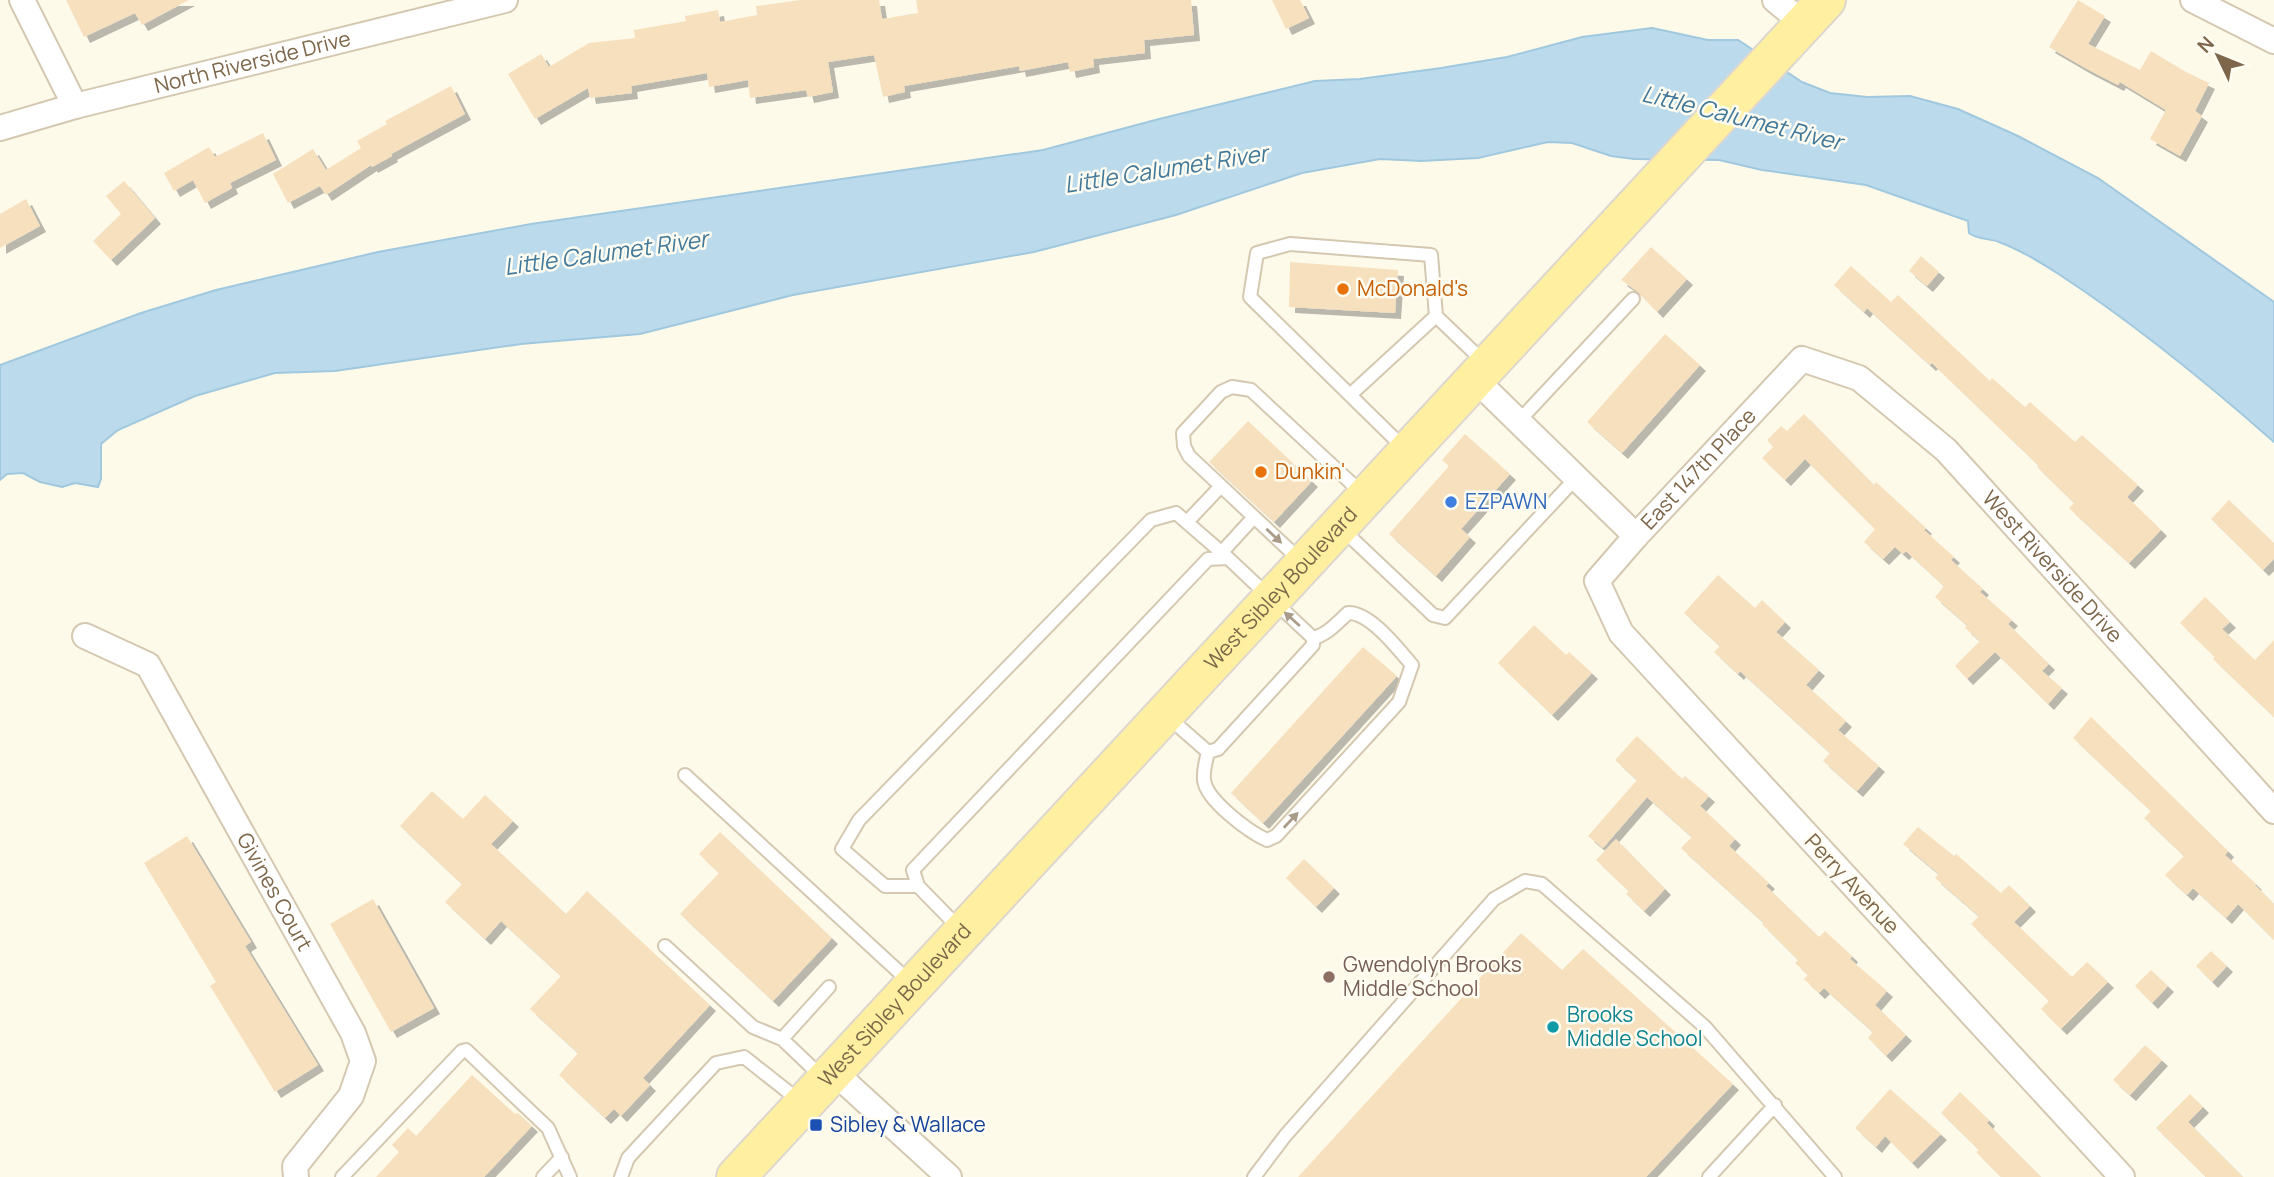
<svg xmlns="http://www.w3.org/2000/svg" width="2274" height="1177" font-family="Manrope,sans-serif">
	<defs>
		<filter id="shadow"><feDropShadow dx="6" dy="6" stdDeviation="0" flood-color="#0004"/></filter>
	</defs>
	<rect width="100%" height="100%" fill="#fefaea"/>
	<path fill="#bbdaeb" stroke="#a0c8de" stroke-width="2" d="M1652,28l56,12h30l64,42 28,11 37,4 43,-1 48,13 60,27 80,42 176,124v140c-67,-59 -139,-118 -214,-167 -18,-12 -40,-25 -61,-33 -10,-4 -21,-2 -30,-9l-1,-12 -102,-36 -104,-15 -43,-10 -85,-1 -23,-3 -39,-13 -24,-1 -70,16 -57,3 -41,-2 -78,14 -126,42 -142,37 -241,43 -153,39 -119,10 -186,27 -60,2 -80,23 -77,34 -17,14v35l-3,8 -23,-4 -13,4 -22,-5 -17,-9 -16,1 -7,6v-115l141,-52 75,-23 162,-38 153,-28 512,-74 116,-31 156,-38 45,-2 81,-11 66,-11 75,-20z"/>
	<path fill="#f7e0be" filter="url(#shadow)" d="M66,0h123l-47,25 -7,-12 -51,24z
		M801,0h78l3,19 36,-6 -2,-13h275l3,35 -50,5 1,13 -52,6 1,8 -24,5 -2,-10 -48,9 -1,-5 -115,20 1,6 -22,5 -9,-42 -46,7 5,30 -25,5 -2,-7 -56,8 -2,-18 -39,7 -2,-14 -76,13 1,7 -42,5 -2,-10 -53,31 -27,-45 33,-20 8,13 40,-24 46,-5 -1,-8 52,-9 -1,-5 33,-6 2,12 37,-7 -1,-9z
		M1272,0h28l9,18 -23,11z
		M2078,0l27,16 -17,28 52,26 11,-19 35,21 23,11 -14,28 7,5 -22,40 -30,-17 16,-29 -46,-28 -2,3 -31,-16 -38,-22z
		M451,86l14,28 -74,40 1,2 -20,11 -1,-2 -45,30 -6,-9 -32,17 -15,-29 40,-25 13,21 35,-22 -4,-7 30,-17 -2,-3z
		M263,133l13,27 -46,23 2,5 -27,15 -12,-23 -19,11 -10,-18 45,-26 6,10z
		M124,181l31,37 -44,42 -18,-19 28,-27 -15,-18z
		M26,199l14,27 -40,22v-34z
		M1651,247l36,32 -30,33 -19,-20 -17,-12z
		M1921,256l18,16 -12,14 -18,-15z
		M1290,262l108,8 -3,43 -106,-6z
		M1851,266l40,36 7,-7 92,86 2,-3 33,29 5,-5 45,40 7,-7 56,50 -11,12 34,33 -32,33 -60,-55 5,-5 -37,-36 1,-2 -106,-102 -2,2 -63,-57 -3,4 -30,-27z
		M1665,334l35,31 -78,88 -35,-31z
		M1804,414l70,71 2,-3 50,46 -2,2 30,27 -3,3 32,29 -3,3 32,28 -4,4 41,40 -7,7 20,17 -14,16 -53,-52 -28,27 -12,-13 25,-25 -15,-13 2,-3 -32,-28 9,-11 -38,-35 -3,3 -8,-7 -12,12 -19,-17 11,-13 -70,-70 -20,21 -23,-22 11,-11 -6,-7 14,-14 6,5z
		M1248,421l64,60 -38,41 -65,-60z
		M1465,434l45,40 -49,55 9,8 -34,39 -47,-42 60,-68 -7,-6z
		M2229,500l45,43v16l-11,11 -52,-51z
		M1718,575l37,33 7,-8 23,22 -9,10 43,38 -13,15 40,36 -8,9 41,36 -22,25 -34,-30 7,-8 -90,-82 -2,3 -24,-22 6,-6 -36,-33z
		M2205,597l25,25 -8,7 33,31 19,-20v77l-61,-58 2,-2 -35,-34z
		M1534,625l32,30 3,-3 23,21 -40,42 -54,-52z
		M1363,647l34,29 -134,147 -32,-30z
		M2091,717l137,134 -3,4 31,29 -1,1 19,19v36l-36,-36 -12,14 -33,-30 -6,7 -22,-20 19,-19 -40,-38 7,-7 -78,-73z
		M1637,736l45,43 3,-3 24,20 -9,10 35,33 -6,7 40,37 -3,3 53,51 6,-6 27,25 -2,3 37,32 -12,14 31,30 -20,21 -18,-18 5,-6 -49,-44 -5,5 -15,-14 4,-4 -13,-12 3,-3 -36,-36 1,-2 -82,-74 11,-11 -45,-40 -44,51 -15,-12 49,-56 -22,-20z
		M432,791l31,28 22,-24 28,26 -22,23 75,70 21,-23 123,114 -67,73 7,7 -29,31 -7,-7 -9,9 -46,-43 19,-22 -48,-44 31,-33 -60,-55 -16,18 -40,-37 17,-18 -62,-58z
		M1918,827l36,29 2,-2 45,39 8,-8 21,21 -16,16 58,55 15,-15 21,20 -47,47 -20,-20 8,-8 -78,-77 8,-8 -44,-38 4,-4 -36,-30z
		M720,832l112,106 -59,63 -93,-87 39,-41 -20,-19z
		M187,836l64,106 -6,4 73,119 -43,27 -65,-106 6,-4 -72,-119z
		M1616,839l49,50 -21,22 -18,-17 3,-3 -33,-31z
		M1304,859l30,29 -18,19 -30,-29z
		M373,899l61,109 -43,24 -61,-108z
		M1521,933l41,37 21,-21 150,135 -87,93h-348z
		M2211,951l16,15 -15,16 -16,-16z
		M2151,970l17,16 -16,17 -17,-17z
		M2145,1045l17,15 -32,35 -17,-15z
		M472,1075l43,39 3,-1 14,13 -48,51h-108l23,-25 -7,-7 16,-17 8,8z
		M1890,1089l51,45 -29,29 -27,-27 -9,11 -21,-19z
		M1960,1092l29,28 -2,3 54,54h-40l-25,-25 3,-2 -38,-37z
		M2190,1094l13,13 -15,15 55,55h-37l-50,-49z"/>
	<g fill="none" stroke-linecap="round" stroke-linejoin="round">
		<g stroke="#d5c8b0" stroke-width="16">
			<path id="lane" d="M1350,395l86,-79
				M1518,422l115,-123
				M1406,450l-156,-153 7,-44 33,-9 141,11 5,61 48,46
				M1187,522l34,-36
				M1343,530l90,85 12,3 131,-140
				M1222,552l32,-35
				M1301,561l-112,-105 -5,-10 -1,-13 38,-41 11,-5 19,3 113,105
				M1168,717l40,35 10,-3 95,-104v-7
				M1208,752c-2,8 -5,19 -4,28 2,20 45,52 63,60l9,-4 123,-134 13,-37c-14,-16 -42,-53 -64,-52 -10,9 -21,22 -35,25
				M685,775l226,208
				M918,886h-33l-43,-37 17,-29 292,-300 25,-7 52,45
				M961,930l-43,-44 -5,-16 295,-311 20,-1 85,80
				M665,946l88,81 29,12
				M823,1078l-41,-39 47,-52
				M342,1177l120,-126 4,-1 82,78 22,49
				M543,1177l19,-20
				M621,1177l7,-19 88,-95 28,-6 57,45
				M1254,1177l31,-41 209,-237 31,-18 17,3 163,143 130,150
				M1709,1177l66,-72"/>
		</g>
		<g stroke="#d5c8b0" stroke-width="28">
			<g id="street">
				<path d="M22,0l53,106"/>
				<path d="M1775,0l29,24"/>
				<path d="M2193,0l81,41"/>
				<path id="s1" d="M0,128l75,-22 430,-106"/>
				<path d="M1476,380l160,156"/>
				<path id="s2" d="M85,636l63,29 205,368 10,28 -12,35 -56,70 1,11"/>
				<path d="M834,1072l115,105"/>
				<path id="s3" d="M2122,1177l-501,-544 -24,-52 39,-45 166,-177 57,19 87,72 328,361"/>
			</g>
		</g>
		<g stroke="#ddd7d0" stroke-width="42">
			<g id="primary">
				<path id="s4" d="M736,1177l1090,-1177"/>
			</g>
		</g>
		<use href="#lane" stroke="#fff" stroke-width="12"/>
		<use href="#street" stroke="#fff" stroke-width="24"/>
		<use href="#primary" stroke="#ffefa0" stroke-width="38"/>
	</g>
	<defs><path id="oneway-solid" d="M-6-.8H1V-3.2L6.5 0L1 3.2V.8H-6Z" transform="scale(1.75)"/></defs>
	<g fill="#aa9c89">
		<use href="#oneway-solid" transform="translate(1274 536) rotate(43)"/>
		<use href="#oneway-solid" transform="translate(1292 619) rotate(-138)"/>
		<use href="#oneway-solid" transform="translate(1291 820) rotate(-47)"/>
	</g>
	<g fill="#e8710a" stroke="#fffdf2" stroke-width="2.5">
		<circle cx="1343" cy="289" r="7"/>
		<circle cx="1261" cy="472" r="7"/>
	</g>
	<circle fill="#3f7fe0" stroke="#fffdf2" stroke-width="2.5" cx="1451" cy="502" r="7"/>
	<circle fill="#8d6e63" stroke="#fffdf2" stroke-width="2.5" cx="1329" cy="977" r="7"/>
	<circle fill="#0f9aa8" stroke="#fffdf2" stroke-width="2.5" cx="1553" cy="1027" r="7"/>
	<rect fill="#1a4fb4" stroke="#fffdf2" stroke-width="2.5" x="809" y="1118" width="14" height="14" rx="3.5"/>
	<g text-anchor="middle" stroke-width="5" stroke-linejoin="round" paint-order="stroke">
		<g font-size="21" fill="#7d6649" stroke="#fffdf2">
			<text dy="7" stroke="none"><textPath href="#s1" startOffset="261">North Riverside Drive</textPath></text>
			<text dy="7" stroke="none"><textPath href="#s3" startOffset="948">East 147th Place</textPath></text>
			<text dy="7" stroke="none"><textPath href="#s3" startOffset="1430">West Riverside Drive</textPath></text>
			<text dy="7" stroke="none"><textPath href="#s4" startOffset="802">West Sibley Boulevard</textPath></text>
			<text transform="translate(1852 884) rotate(47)" y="7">Perry Avenue</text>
			<text dy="7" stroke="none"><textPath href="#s2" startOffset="329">Givines Court</textPath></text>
			<text dy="7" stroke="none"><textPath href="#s4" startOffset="234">West Sibley Boulevard</textPath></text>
		</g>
		<g font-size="21" fill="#c56008" stroke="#fffdf2" text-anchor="start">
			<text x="1357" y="296">McDonald's</text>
			<text x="1275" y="479">Dunkin'</text>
		</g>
		<g font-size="21" fill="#366cbe" stroke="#fffdf2" text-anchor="start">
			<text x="1465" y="509">EZPAWN</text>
		</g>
		<g font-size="21" fill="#785e54" stroke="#fffdf2" text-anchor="start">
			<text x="1343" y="972">Gwendolyn Brooks<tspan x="1343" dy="24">Middle School</tspan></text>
		</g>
		<g font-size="21" fill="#0d838f" stroke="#fffdf2" text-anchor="start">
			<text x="1567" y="1022">Brooks<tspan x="1567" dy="24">Middle School</tspan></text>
		</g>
		<g font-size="21" fill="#164399" stroke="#fffdf2" text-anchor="start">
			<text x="830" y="1132">Sibley &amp; Wallace</text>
		</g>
		<g font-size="23" font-style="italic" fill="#42799a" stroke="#fffdf2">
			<text transform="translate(1742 118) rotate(14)" y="8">Little Calumet River</text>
			<text transform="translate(1166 169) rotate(-9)" y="8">Little Calumet River</text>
			<text transform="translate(606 253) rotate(-8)" y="8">Little Calumet River</text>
		</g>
	</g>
	<g transform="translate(2218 56) rotate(313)" stroke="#fffdf2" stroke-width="5" paint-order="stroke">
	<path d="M0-5L12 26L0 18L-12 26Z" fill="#7d6649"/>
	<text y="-10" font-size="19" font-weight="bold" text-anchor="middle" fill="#7d6649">N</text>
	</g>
</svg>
